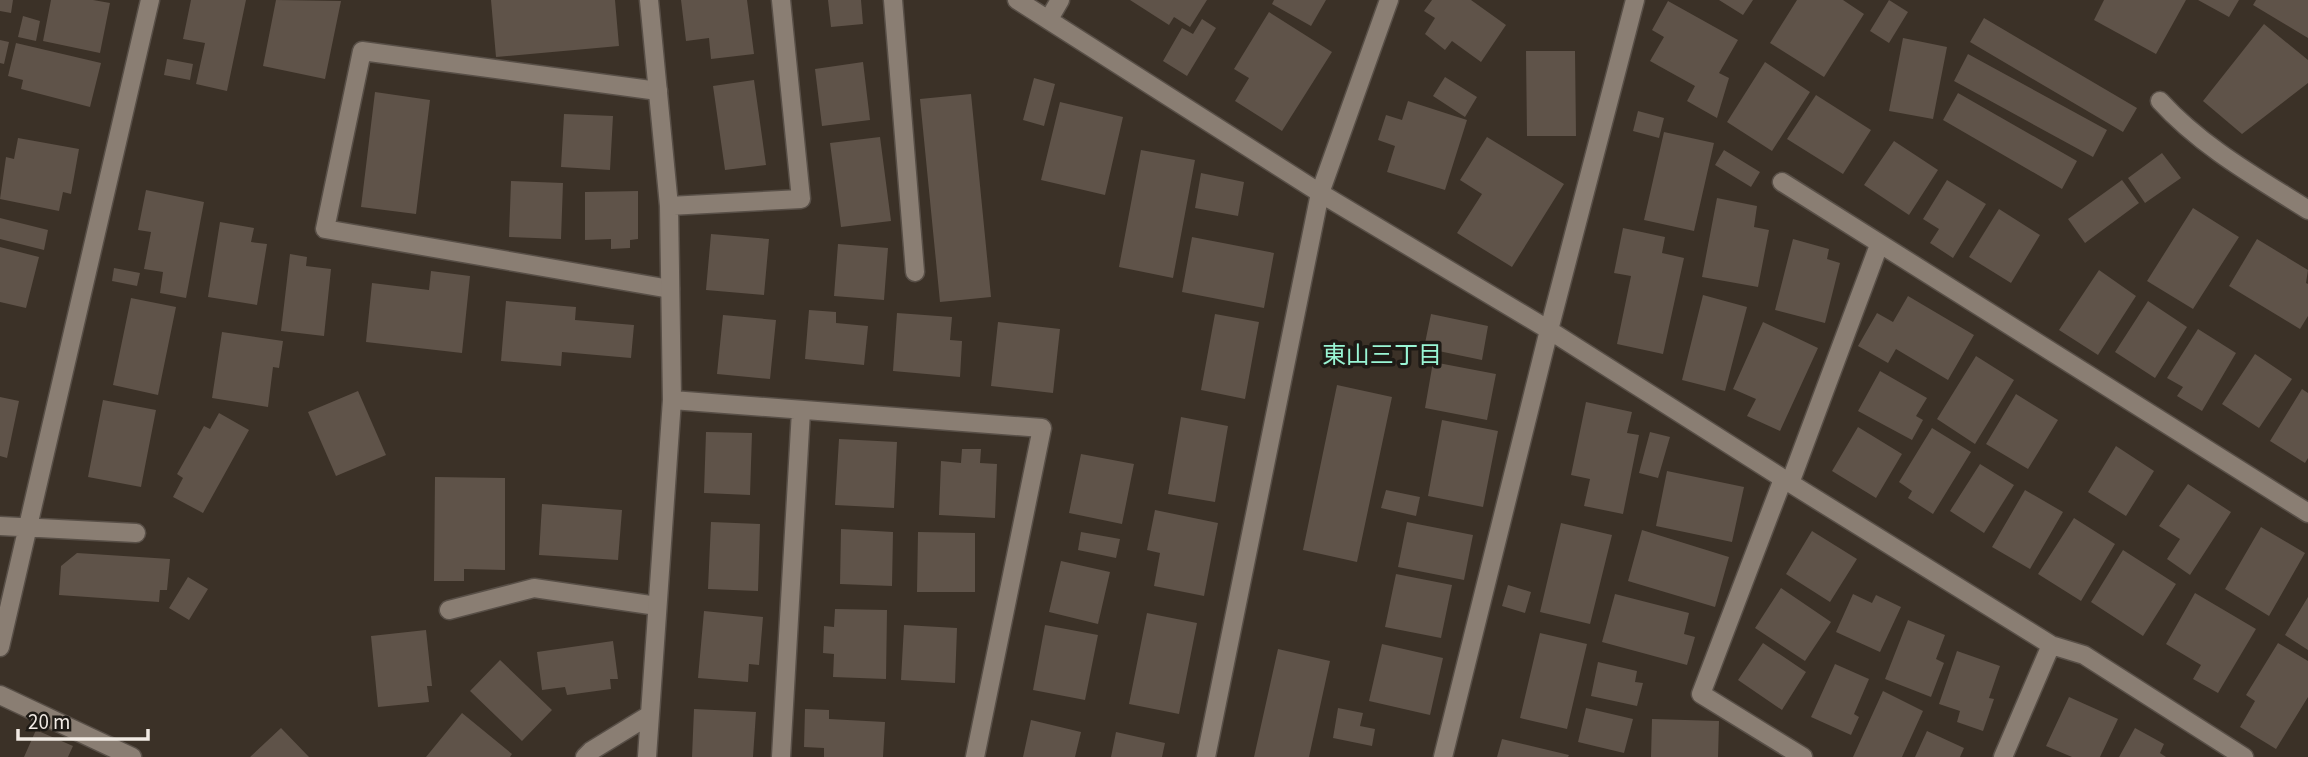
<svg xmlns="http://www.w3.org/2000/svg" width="2308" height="757" font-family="'Source Sans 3','Noto Sans JP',sans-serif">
	<rect width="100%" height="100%" fill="#3b3127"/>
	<path fill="#5f5349" d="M0,0h13l-2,13 -11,-2z
		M51,0h42l17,3 -10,50 -57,-12z
		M191,0h55l-19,91 -31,-7 9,-41 -22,-4z
		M276,0l65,1 -16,78 -62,-13z
		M491,0h124l4,46 -123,11z
		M681,0h66l7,54 -43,5 -2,-21 -23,3z
		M828,0h33l2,24 -32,3z
		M1130,0h77l-17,27 -16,-10 -5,8z
		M1274,0h52l-15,26 -39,-22z
		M1432,0h39l35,25 -25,37 -29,-21 -7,9 -20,-16 10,-16 -11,-7z
		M1719,0h34l-10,15z
		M1797,0h46l21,14 -40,63 -54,-34z
		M1889,0l19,12 -19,31 -19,-12z
		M2104,0h82l-30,54 -62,-34z
		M2198,0h41l-10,17z
		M2256,0h52v38l-55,-33z
		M1668,1l70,39 -19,33 10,5 -12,40 -30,-17 8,-15 -45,-25 14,-24 -12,-7z
		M1269,12l63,40 -50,79 -47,-30 14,-23 -15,-9z
		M23,16l17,5 -4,20 -18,-4z
		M1984,18l153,90 -14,24 -153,-90z
		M1202,19l14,9 -29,48 -24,-15 19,-33 11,6z
		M2264,24l44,36v23l-66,51 -39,-33z
		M1903,38l44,9 -14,72 -44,-8z
		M0,40l9,2 -5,22 -4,-1z
		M16,43l85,20 -11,44 -69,-18 2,-9 -15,-4z
		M1526,51h49l1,85h-49z
		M1968,54l139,76 -14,27 -139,-76z
		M167,59l26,5 -3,16 -26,-5z
		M863,62l7,58 -48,6 -7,-57z
		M1765,62l45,30 -38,59 -45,-29z
		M1445,77l32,20 -12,20 -32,-21z
		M1034,78l21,6 -11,42 -21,-6z
		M754,80l12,85 -41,5 -12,-84z
		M375,92l55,8 -14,114 -55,-7z
		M1958,93l119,68 -15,28 -119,-69z
		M971,94l20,203 -51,5 -20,-203z
		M1816,95l55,35 -28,44 -56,-35z
		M1408,101l59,19 -22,70 -58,-18 8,-26 -17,-6 8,-25 16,5z
		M1060,102l63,15 -18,78 -64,-15z
		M1638,111l26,7 -5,20 -26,-7z
		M564,114l49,2 -3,54 -49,-3z
		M1664,132l50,11 -20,88 -50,-11z
		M880,137l11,84 -50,6 -11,-84z
		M1487,137l77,47 -52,83 -55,-34 25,-39 -22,-14z
		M18,138l61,11 -8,45 -8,-2 -4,19 -59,-12 6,-42 8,2z
		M1894,141l44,29 -29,45 -45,-30z
		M1141,150l54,10 -22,118 -54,-11z
		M1724,150l36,22 -9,15 -36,-22z
		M2162,153l19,25 -36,25 -17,-25z
		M1201,173l43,9 -6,34 -43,-8z
		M1947,180l39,24 -33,54 -23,-15 9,-14 -16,-10z
		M2122,180l17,23 -54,40 -17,-24z
		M511,181l52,2 -2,56 -52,-2z
		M146,190l58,12 -18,96 -26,-5 3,-21 -19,-3 7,-37 -13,-2z
		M638,191v48l-8,1v8l-19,1v-10l-26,1v-48z
		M1717,198l40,8 -3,21 15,3 -11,57 -56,-10z
		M2193,208l46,29 -46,72 -46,-28z
		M1999,209l41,26 -29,48 -42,-26z
		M0,218l48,12 -4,20 -44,-11z
		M220,222l34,6 -3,14 16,2 -10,61 -49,-8z
		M1623,228l42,9 -3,16 22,5 -21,96 -46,-10 14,-68 -17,-3z
		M711,234l58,5 -5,56 -58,-5z
		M1192,237l82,16 -10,55 -82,-16z
		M1793,239l36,10 -2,10 13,4 -15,60 -50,-13z
		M2257,239l51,31 -2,13 2,1v32l-8,13 -71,-43z
		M838,244l50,4 -4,52 -50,-4z
		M0,247l39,10 -13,51 -26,-6z
		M290,254l17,3 -1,9 25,3 -7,67 -43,-5z
		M114,268l26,5 -3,13 -25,-5z
		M2099,270l37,26 -38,59 -39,-25z
		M431,271l39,5 -8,77 -96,-11 6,-59 57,7z
		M1703,295l44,12 -22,84 -43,-11z
		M1908,296l66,39 -26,45 -52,-31 -8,14 -30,-17 19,-33 16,9z
		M131,298l45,9 -18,88 -45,-10z
		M506,301l70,6 -1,13 59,5 -3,33 -69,-6 -1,14 -60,-5z
		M2148,301l39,26 -32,51 -40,-26z
		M809,310l27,2v11l32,3 -4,39 -59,-6z
		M897,313l55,4 -2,23 12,1 -2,36 -67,-6z
		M1215,314l44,8 -14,77 -44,-9z
		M1431,314l57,12 -6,34 -58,-12z
		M723,315l53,5 -6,59 -53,-5z
		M998,322l62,7 -7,64 -62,-7z
		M1763,322l55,26 -38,83 -33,-15 9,-17 -23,-10z
		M2198,329l38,24 -34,58 -25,-15 6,-9 -16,-9z
		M222,332l61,9 -4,27 -6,-1 -5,40 -56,-9z
		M2255,354l37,25 -33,49 -37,-24z
		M1976,356l38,24 -39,64 -38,-25z
		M1433,362l63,12 -9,46 -62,-12z
		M1880,371l47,27 -11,18 7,4 -11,20 -54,-29z
		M1337,385l55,12 -35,165 -54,-12z
		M2302,389l6,4v65l-3,5 -35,-22z
		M358,391l28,64 -50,21 -28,-64z
		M2016,394l42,26 -30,49 -42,-25z
		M0,397l19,4 -12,57 -7,-2z
		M103,400l53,10 -15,77 -53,-10z
		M1586,402l46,10 -5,21 12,2 -16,79 -39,-8 6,-27 -19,-4z
		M219,413l30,17 -46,83 -30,-16 10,-19 -6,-4 27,-48 6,3z
		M1181,417l47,9 -13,76 -47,-8z
		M1442,420l56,11 -15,76 -55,-11z
		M1858,427l44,27 -26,44 -44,-27z
		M1932,428l39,24 -38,62 -25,-16 4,-7 -13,-9z
		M706,432l46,1 -2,62 -46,-2z
		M1650,432l20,5 -12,41 -19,-5z
		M839,439l58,3 -3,66 -59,-3z
		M2116,446l38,25 -28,45 -38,-24z
		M962,449h19l-1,14 17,1 -2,54 -56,-3 2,-54 20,2z
		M1081,454l53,10 -12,60 -53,-11z
		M1980,464l34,21 -30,48 -34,-22z
		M1667,471l77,16 -12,55 -76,-16z
		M435,477l70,1v92l-41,-1v12h-30z
		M2188,484l43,28 -41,63 -23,-16 13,-20 -21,-13z
		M1386,490l34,7 -4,19 -35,-8z
		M2025,490l38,22 -33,57 -38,-22z
		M542,504l80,6 -4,50 -79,-5z
		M1155,510l63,13 -14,73 -50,-10 6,-33 -13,-3z
		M2074,518l41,26 -34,57 -43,-27z
		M711,522l49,2 -2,67 -50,-2z
		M1407,522l66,13 -9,45 -66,-13z
		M1561,523l51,12 -22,89 -50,-12z
		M2261,527l44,26 -36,63 -44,-27z
		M841,529l52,3 -1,54 -52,-2z
		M1642,530l87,27 -14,50 -87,-26z
		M1812,531l45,28 -27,43 -44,-28z
		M918,532l57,1v59h-58z
		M1081,532l39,7 -4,19 -38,-8z
		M2123,550l53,34 -33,52 -52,-34z
		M77,553l93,6 -3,31h-7l-1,12 -100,-7 2,-29z
		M1061,561l49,11 -12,52 -49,-12z
		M1396,574l56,11 -11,53 -56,-11z
		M188,577l20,12 -19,31 -20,-12z
		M1508,585l23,7 -6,21 -23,-7z
		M1781,588l50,34 -26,39 -50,-33z
		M2195,593l61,36 -38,64 -25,-14 8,-14 -35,-21z
		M1615,594l74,19 -5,21 11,3 -8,28 -85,-23z
		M1853,594l19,9 4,-8 25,12 -21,45 -44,-20z
		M2308,597v53l-23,-15z
		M835,609l52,1 -1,69 -53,-2 1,-23 -11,-1 1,-27 10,1z
		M704,611l59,6 -4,48 -10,-1 -1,18 -50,-4z
		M1147,613l50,10 -18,91 -50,-10z
		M1908,620l37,15 -9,24 8,4 -13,34 -46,-18z
		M904,625l53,3 -2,55 -54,-3z
		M1045,625l53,10 -13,65 -52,-10z
		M426,630l6,56h-5l2,16 -51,5 -7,-71z
		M1540,633l47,11 -20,85 -47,-11z
		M613,641l5,38h-8l1,10 -44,6 -2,-8 -23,3 -5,-38z
		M1763,643l43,29 -24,38 -44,-30z
		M2278,643l30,18v36l-32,52 -36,-22 15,-26 -9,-6z
		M1382,644l61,14 -13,57 -61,-14z
		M1278,649l52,12 -21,96h-55z
		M1957,651l43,15 -11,32 5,1 -11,32 -26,-9 3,-11 -21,-7z
		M500,660l52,50 -30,31 -52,-50z
		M1598,662l39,9 -2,11 8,1 -6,23 -46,-10z
		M1835,664l34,15 -15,35 5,3 -8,18 -40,-18z
		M1883,691l40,20 -21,46h-49z
		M2069,697l49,22 -18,38h-28l-26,-11z
		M1338,708l25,5 -3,13 15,3 -3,17 -39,-8z
		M1586,708l47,11 -9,34 -46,-11z
		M694,709l62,3 -3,45h-61z
		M805,709l24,1v9l56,3 -2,35h-59v-9l-20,-1z
		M462,713l50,41 -2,3h-84z
		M1652,719l67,2 -1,36h-67z
		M1031,720l50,12 -6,25h-52z
		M281,728l28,29h-59z
		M2135,728l29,16 -4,9 6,4h-47z
		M36,730l37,16 -5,11h-44z
		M1927,731l37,17 -4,9h-45z
		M1116,732l49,11 -3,14h-51z
		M1502,739l67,16 -1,2h-71z"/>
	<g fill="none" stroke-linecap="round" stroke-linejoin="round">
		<g stroke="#584f47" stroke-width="21">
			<path id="lane" d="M893,0l22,272
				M658,91l-296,-40 -37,178 345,60
				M449,610l85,-22 123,18"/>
		</g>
		<g stroke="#584f47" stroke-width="21">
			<path id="street" d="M1017,0l303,193 229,137 241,153 261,162 33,10 160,102
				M1049,19l11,-19
				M2160,101c42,46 96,76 148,109
				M1782,182l526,331
				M669,206l132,-7 -20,-199
				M672,400l370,28 -67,329
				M1783,479l-82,215 102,63
				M1790,483l89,-238
				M0,526l136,7
				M0,647l150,-647
				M0,695l132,62
				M585,757l6,-6 57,-35
				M647,757l25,-357 -3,-194 -20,-206
				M781,757l20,-346
				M1206,757l114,-564 69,-193
				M1443,757l106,-427 86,-330
				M2003,757l48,-112"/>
		</g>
		<use href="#lane" stroke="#8a7e73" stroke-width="18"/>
		<use href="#street" stroke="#8a7e73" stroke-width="18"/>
	</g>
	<g text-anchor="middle" stroke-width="7" stroke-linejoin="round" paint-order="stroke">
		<g font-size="24" fill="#99f5d4" stroke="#1e1a15">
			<text x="1382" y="363">東山三丁目</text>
		</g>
	</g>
	<path d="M18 729v10h130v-10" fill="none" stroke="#f1eae4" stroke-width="3.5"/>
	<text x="28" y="729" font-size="21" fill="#f1eae4" stroke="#1e1a15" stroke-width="5" paint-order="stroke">20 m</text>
</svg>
